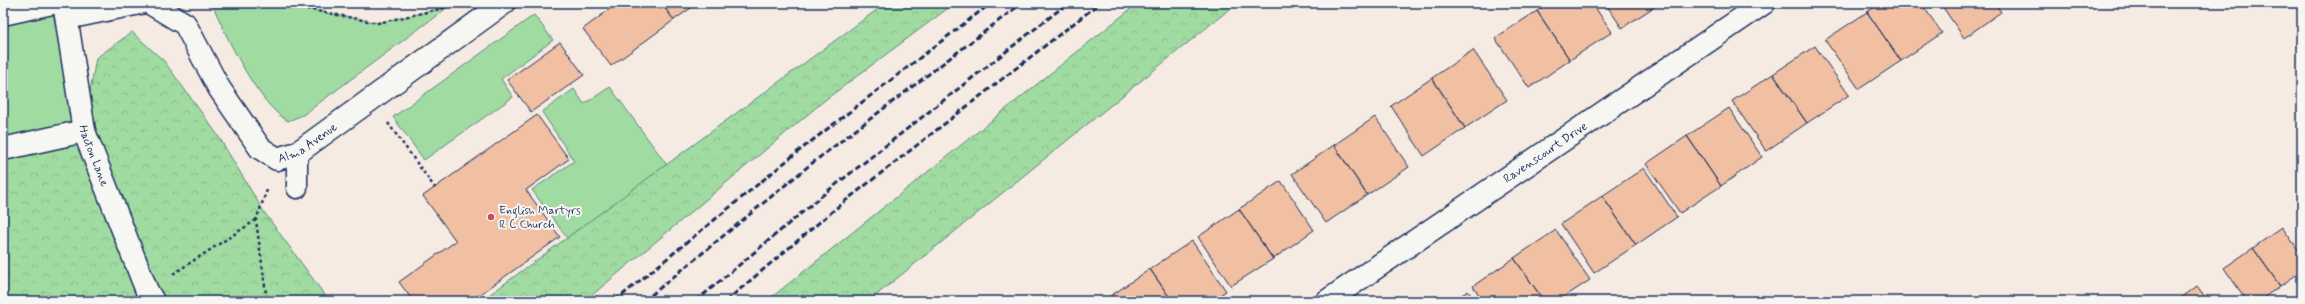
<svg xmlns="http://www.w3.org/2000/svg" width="2305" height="304" font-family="Mynerve,sans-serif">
	<defs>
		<pattern id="forest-crowns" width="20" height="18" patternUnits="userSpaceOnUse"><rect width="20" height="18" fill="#a0dba1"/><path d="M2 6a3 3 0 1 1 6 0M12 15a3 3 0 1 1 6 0" fill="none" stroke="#89bc8d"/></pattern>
	</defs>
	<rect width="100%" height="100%" fill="#f5ebe2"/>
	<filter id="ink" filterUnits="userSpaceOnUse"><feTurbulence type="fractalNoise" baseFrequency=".025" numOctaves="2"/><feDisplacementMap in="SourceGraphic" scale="8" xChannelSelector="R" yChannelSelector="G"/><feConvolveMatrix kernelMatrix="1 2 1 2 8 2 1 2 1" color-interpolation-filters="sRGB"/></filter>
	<g filter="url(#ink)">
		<path fill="#a0dba1" stroke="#5e8580" d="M3,3h61l20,128 -81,18z
			M212,3h65l101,20 70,-16 -145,108 -15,6c-30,-16 -63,-86 -76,-118z
			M534,15l19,25 -52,39 12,18 -89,63 -31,-43z
			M610,87l57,78 -100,73 -35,-48 42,-29 -32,-49 32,-23 10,15z"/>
		<path fill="url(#forest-crowns)" stroke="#5e8580" d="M886,3h69l-130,97 -240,201h-104z
			M1138,3h99l-368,298h-102z
			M132,32l32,29 53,73 47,78 65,89h-326v-152l80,-18 13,-73z"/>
		<path fill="#f1bfa1" stroke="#1b2f5e" d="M618,3h43l13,17 -63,46 -28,-37z
			M661,3h37l-24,17z
			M1548,3h44l20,29 -42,28 -33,-49z
			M1605,3h55l-38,25z
			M1881,3h40l21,30 -41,28 -34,-49z
			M1940,3h55l6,9 -37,26z
			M1537,11l33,49 -41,28 -34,-50z
			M1867,12l34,49 -42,28 -34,-49z
			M560,42l24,33 -53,37 -24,-32z
			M1815,46l34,49 -42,28 -34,-49z
			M1473,50l34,50 -42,28 -33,-50z
			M1773,74l34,49 -41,28 -34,-50z
			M1432,78l33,50 -41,28 -33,-50z
			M1729,108l33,49 -41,29 -34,-50z
			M537,115l32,44 -43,31 34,47 -89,64h-58l-14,-19 57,-41 -33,-45z
			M1375,117l34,50 -42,28 -33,-50z
			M1687,136l34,50 -41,27 -34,-49z
			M1334,145l33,50 -41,28 -34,-49z
			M1644,168l33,49 -41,28 -34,-49z
			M1281,181l33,49 -41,29 -34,-50z
			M1602,196l34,49 -42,28 -33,-49z
			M1239,209l34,50 -42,27 -33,-49z
			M2282,227l20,28v16l-22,15 -27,-38z
			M1556,230l34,50 -32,21h-14l-30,-43z
			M1192,241l34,50 -15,10h-39l-22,-32z
			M2253,248l27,38 -21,15h-12l-23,-33z
			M1514,258l30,43h-61l-10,-15z
			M1150,269l22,32h-60l-3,-4z
			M2197,286l11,15h-31z
			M1468,291l7,10h-23z"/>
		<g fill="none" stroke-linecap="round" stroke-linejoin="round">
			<g stroke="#1b2f5e" stroke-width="23">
				<path id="service" d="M297,188v-35"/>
			</g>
			<g stroke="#1b2f5e" stroke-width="25">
				<g id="minor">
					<path id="s1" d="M150,3l35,21 34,64 41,60 17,11 20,-6 207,-150"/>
					<path d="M3,14l49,-11"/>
					<path d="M67,18l73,-15"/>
					<path d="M3,149l81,-18"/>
					<path id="s2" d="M1327,301l437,-298"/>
				</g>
			</g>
			<g stroke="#1b2f5e" stroke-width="25">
				<g id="tertiary">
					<path id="s3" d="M64,3l20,128 63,160 6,10"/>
				</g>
			</g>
			<path stroke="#1b2f5e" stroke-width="2.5" stroke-dasharray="3 3" stroke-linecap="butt" d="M277,3l101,20 66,-15
				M388,123l47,65
				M267,190l-11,30 11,81
				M173,274l83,-54"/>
			<use href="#service" stroke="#f6f6f2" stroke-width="20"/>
			<use href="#minor" stroke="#f6f6f2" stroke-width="22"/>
			<use href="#tertiary" stroke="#f6f6f2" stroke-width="22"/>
			<path stroke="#1b2f5e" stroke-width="3" stroke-dasharray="6 3" stroke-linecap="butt" d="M615,301l185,-151 191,-147
				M644,301l167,-137 211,-161
				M696,301l133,-111 239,-187
				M726,301l114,-96 260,-202"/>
		</g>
	</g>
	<circle fill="#d1495b" stroke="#f6f6f2" stroke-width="1.5" cx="491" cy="217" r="4"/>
	<g text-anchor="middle" stroke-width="4" stroke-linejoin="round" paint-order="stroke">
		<g font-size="12" fill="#1b2f5e" stroke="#f6f6f2">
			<text dy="4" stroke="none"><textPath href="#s1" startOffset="241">Alma Avenue</textPath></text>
			<text dy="4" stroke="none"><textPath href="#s2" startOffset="264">Ravenscourt Drive</textPath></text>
			<text dy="4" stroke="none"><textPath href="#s3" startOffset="156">Hacton Lane</textPath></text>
		</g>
		<g font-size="12" fill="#1b2f5e" stroke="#f6f6f2" text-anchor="start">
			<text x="499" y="214">English Martyrs<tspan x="499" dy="14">R C Church</tspan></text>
		</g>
	</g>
	<rect width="2305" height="304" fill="none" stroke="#f6f6f2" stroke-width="16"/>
	<rect x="8" y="8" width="2289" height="288" fill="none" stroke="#1b2f5e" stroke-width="1.5" filter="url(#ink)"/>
</svg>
